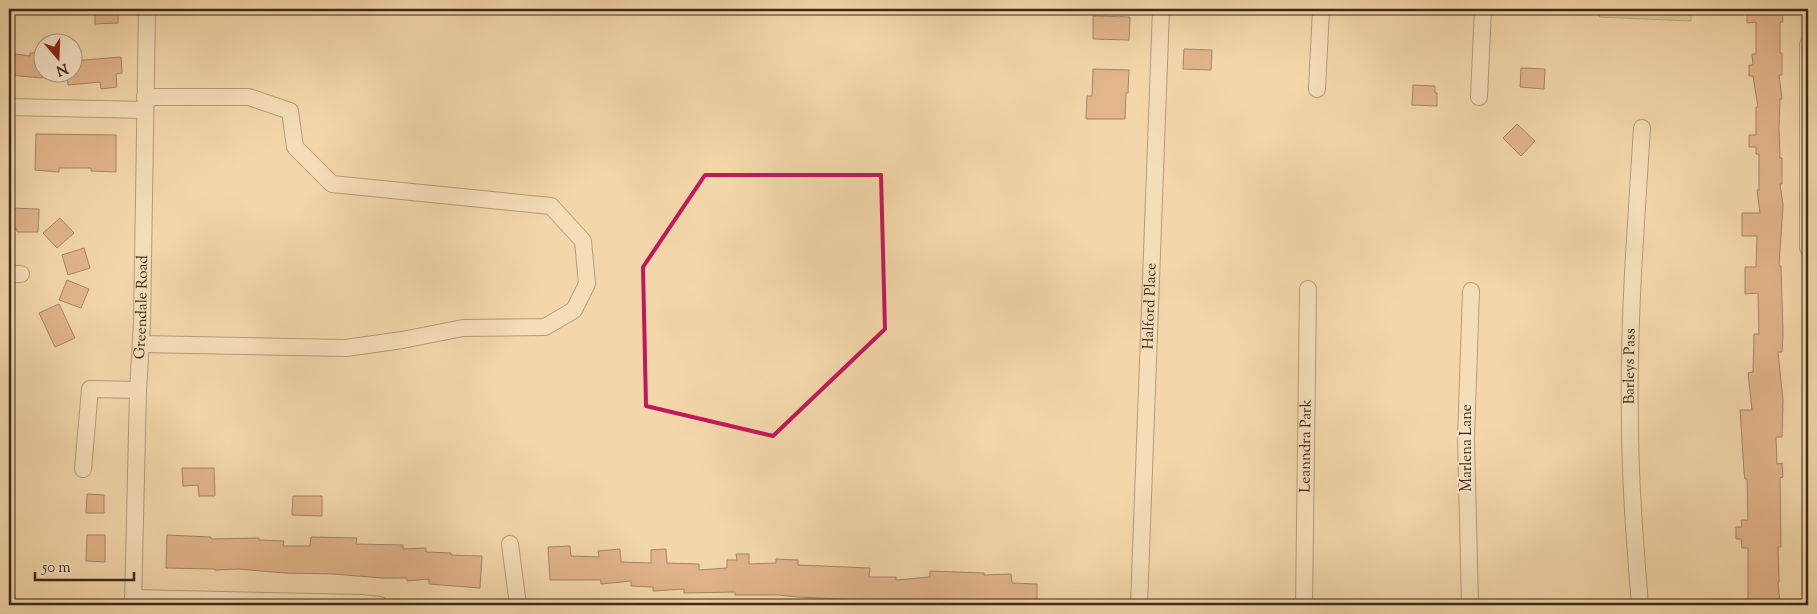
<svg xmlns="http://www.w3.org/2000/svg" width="1817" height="614" font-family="'Sorts Mill Goudy',serif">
<rect width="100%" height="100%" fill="#f3d7aa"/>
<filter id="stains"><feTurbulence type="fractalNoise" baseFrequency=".004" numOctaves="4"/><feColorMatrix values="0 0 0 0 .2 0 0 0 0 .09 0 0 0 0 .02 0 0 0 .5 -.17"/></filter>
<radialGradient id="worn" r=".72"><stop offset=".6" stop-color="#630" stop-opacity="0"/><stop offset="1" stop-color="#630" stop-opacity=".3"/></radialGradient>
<!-- green -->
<path fill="#c1bd84" stroke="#807250" d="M1599 9H1691V21L1599 17Z"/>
<!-- building -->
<g fill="#d18d66" stroke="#3f281d">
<path d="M95 9H118V23L95 24Z"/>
<path d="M1754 9H1782L1783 22H1780V53H1782V75H1779L1782 99H1780L1779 128 1780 158H1782V184H1780L1783 205 1779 266H1781L1783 334 1782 352H1778L1783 401 1782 437H1776L1777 464 1782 463 1783 477 1780 478 1781 547H1778L1779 582H1778L1780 605H1748V548H1742L1741 539H1736V527H1742L1741 520H1748L1747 479H1745L1744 472 1740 410H1752L1748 373 1753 372 1754 334H1759L1758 293 1745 294V267H1756L1757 236H1742V213H1760L1757 190H1759V154H1756V147H1749V135H1756V107H1758L1753 76H1749V65H1753L1752 54H1756V22L1747 23V12L1754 11Z"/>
<path d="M1093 16 1130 17 1129 40 1093 39Z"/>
<path d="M1184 49 1212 50 1211 70 1183 69Z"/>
<path d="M9 53 30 56V53H42V78L9 75Z"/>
<path d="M121 57 122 73 116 74 117 87 101 89 100 82 68 85 67 72H72V61Z"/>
<path d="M1521 68 1545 69 1544 89 1520 87Z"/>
<path d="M1093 69 1129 70 1128 93H1126L1125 119H1086L1087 96H1092Z"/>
<path d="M1413 85 1435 86V93H1437V106L1412 105Z"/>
<path d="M1517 124 1535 141 1521 156 1503 138Z"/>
<path d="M36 134 116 135V172L91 171V168H59V172L35 170Z"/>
<path d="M9 208 39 209 38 232H17V229L9 230Z"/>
<path d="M60 218 74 233 57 248 43 233Z"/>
<path d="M84 248 90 268 68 275 62 255Z"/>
<path d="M67 280 89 289 81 308 59 300Z"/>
<path d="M59 304 75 338 55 347 39 313Z"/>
<path d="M182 468H214L215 496H199L198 485 183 486Z"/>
<path d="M87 494 104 495V513H86Z"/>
<path d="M293 496H322V516L292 515Z"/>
<path d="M87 535H105V562L86 561Z"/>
<path d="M167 535 211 537V539L259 538V540L284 541 283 546H310L311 537 357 538 356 544 403 545V549L426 548V552L451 553V555L482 556 480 588 429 584V579L407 581V578H383L333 574 285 573 238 569 215 570V569L166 568Z"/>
<path d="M570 546 571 556 599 557 598 551 620 549 621 562 651 563V550L666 549 667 563 699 564V570L727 568V560H737L736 554H749V564L776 563V559L798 560V565L870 568 869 577H896V580L930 577V571L984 573V575L1011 574 1012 583 1037 584V605H960L930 603V601L906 603V602L798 597 779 595H735V592L684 593V589L653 591V587L631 586V581L601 584V580H550L548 547Z"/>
</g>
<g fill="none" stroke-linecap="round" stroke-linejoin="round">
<!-- minor casing -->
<g stroke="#6c5440" stroke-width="18">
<g id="minor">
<path d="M1808 45V248"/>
<path d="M1317 89 1321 9"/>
<path d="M1479 97 1483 9"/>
<path d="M9 107 145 110"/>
<path d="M9 274H21"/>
<path d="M141 344 346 348 402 340 463 328 545 327 574 310 587 284 583 241 551 206 332 184 295 147 290 111 249 97H145"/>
<path d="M83 469 90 389 138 390"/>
<path d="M510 544 518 605"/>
<path d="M133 598 362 603 380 605"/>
<path id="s1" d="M133 605 138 390 142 323 147 9"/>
<path id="s2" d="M1139 605 1161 9"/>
<path id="s3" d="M1304 605 1308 289"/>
<path d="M1470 605 1466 438 1471 291"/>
<path id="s4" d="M1640 605C1635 543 1630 482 1630 420 1628 322 1636 225 1642 128"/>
</g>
</g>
<!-- minor -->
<use href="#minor" stroke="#f7e5c8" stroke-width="16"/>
</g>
<!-- marked area -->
<path d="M0 0H1817V614H0ZM705 175H881L885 329 773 436 646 406 643 267Z" fill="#f3d7aa" fill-opacity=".55" fill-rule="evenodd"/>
<path fill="none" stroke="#c2185b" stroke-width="4" stroke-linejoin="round" d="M705 175H881L885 329 773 436 646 406 643 267Z"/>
<g text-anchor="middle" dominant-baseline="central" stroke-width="4" stroke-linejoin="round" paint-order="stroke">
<!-- street labels -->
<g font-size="15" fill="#3f281d" stroke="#f7e5c8">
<text stroke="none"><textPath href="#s1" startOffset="298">Greendale Road</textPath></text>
<text stroke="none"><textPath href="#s2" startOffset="299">Halford Place</textPath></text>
<text stroke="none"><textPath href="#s4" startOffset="239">Barleys Pass</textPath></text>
<text stroke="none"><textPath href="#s3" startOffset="159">Leanndra Park</textPath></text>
<text transform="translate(1467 448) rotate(-90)">Marlena Lane</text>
</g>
</g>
<!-- margin -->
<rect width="1817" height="614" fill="none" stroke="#f3d7aa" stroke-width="30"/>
<rect x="10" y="10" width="1797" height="594" fill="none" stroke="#3f281d" stroke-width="2.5"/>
<rect x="15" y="15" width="1787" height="584" fill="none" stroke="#3f281d"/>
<!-- north arrow -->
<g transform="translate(58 58) rotate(161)"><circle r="24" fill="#f7e5c8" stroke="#ad9984"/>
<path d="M0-4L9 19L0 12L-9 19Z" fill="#8f2418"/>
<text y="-8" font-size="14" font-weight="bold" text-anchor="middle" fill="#3f281d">N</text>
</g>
<!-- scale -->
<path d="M35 572v8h99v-8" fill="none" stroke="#3f281d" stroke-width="2.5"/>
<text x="42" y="572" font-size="15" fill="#3f281d" stroke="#f7e5c8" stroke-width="4" paint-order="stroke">50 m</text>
<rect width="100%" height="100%" filter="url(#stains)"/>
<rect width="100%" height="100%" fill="url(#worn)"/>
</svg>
